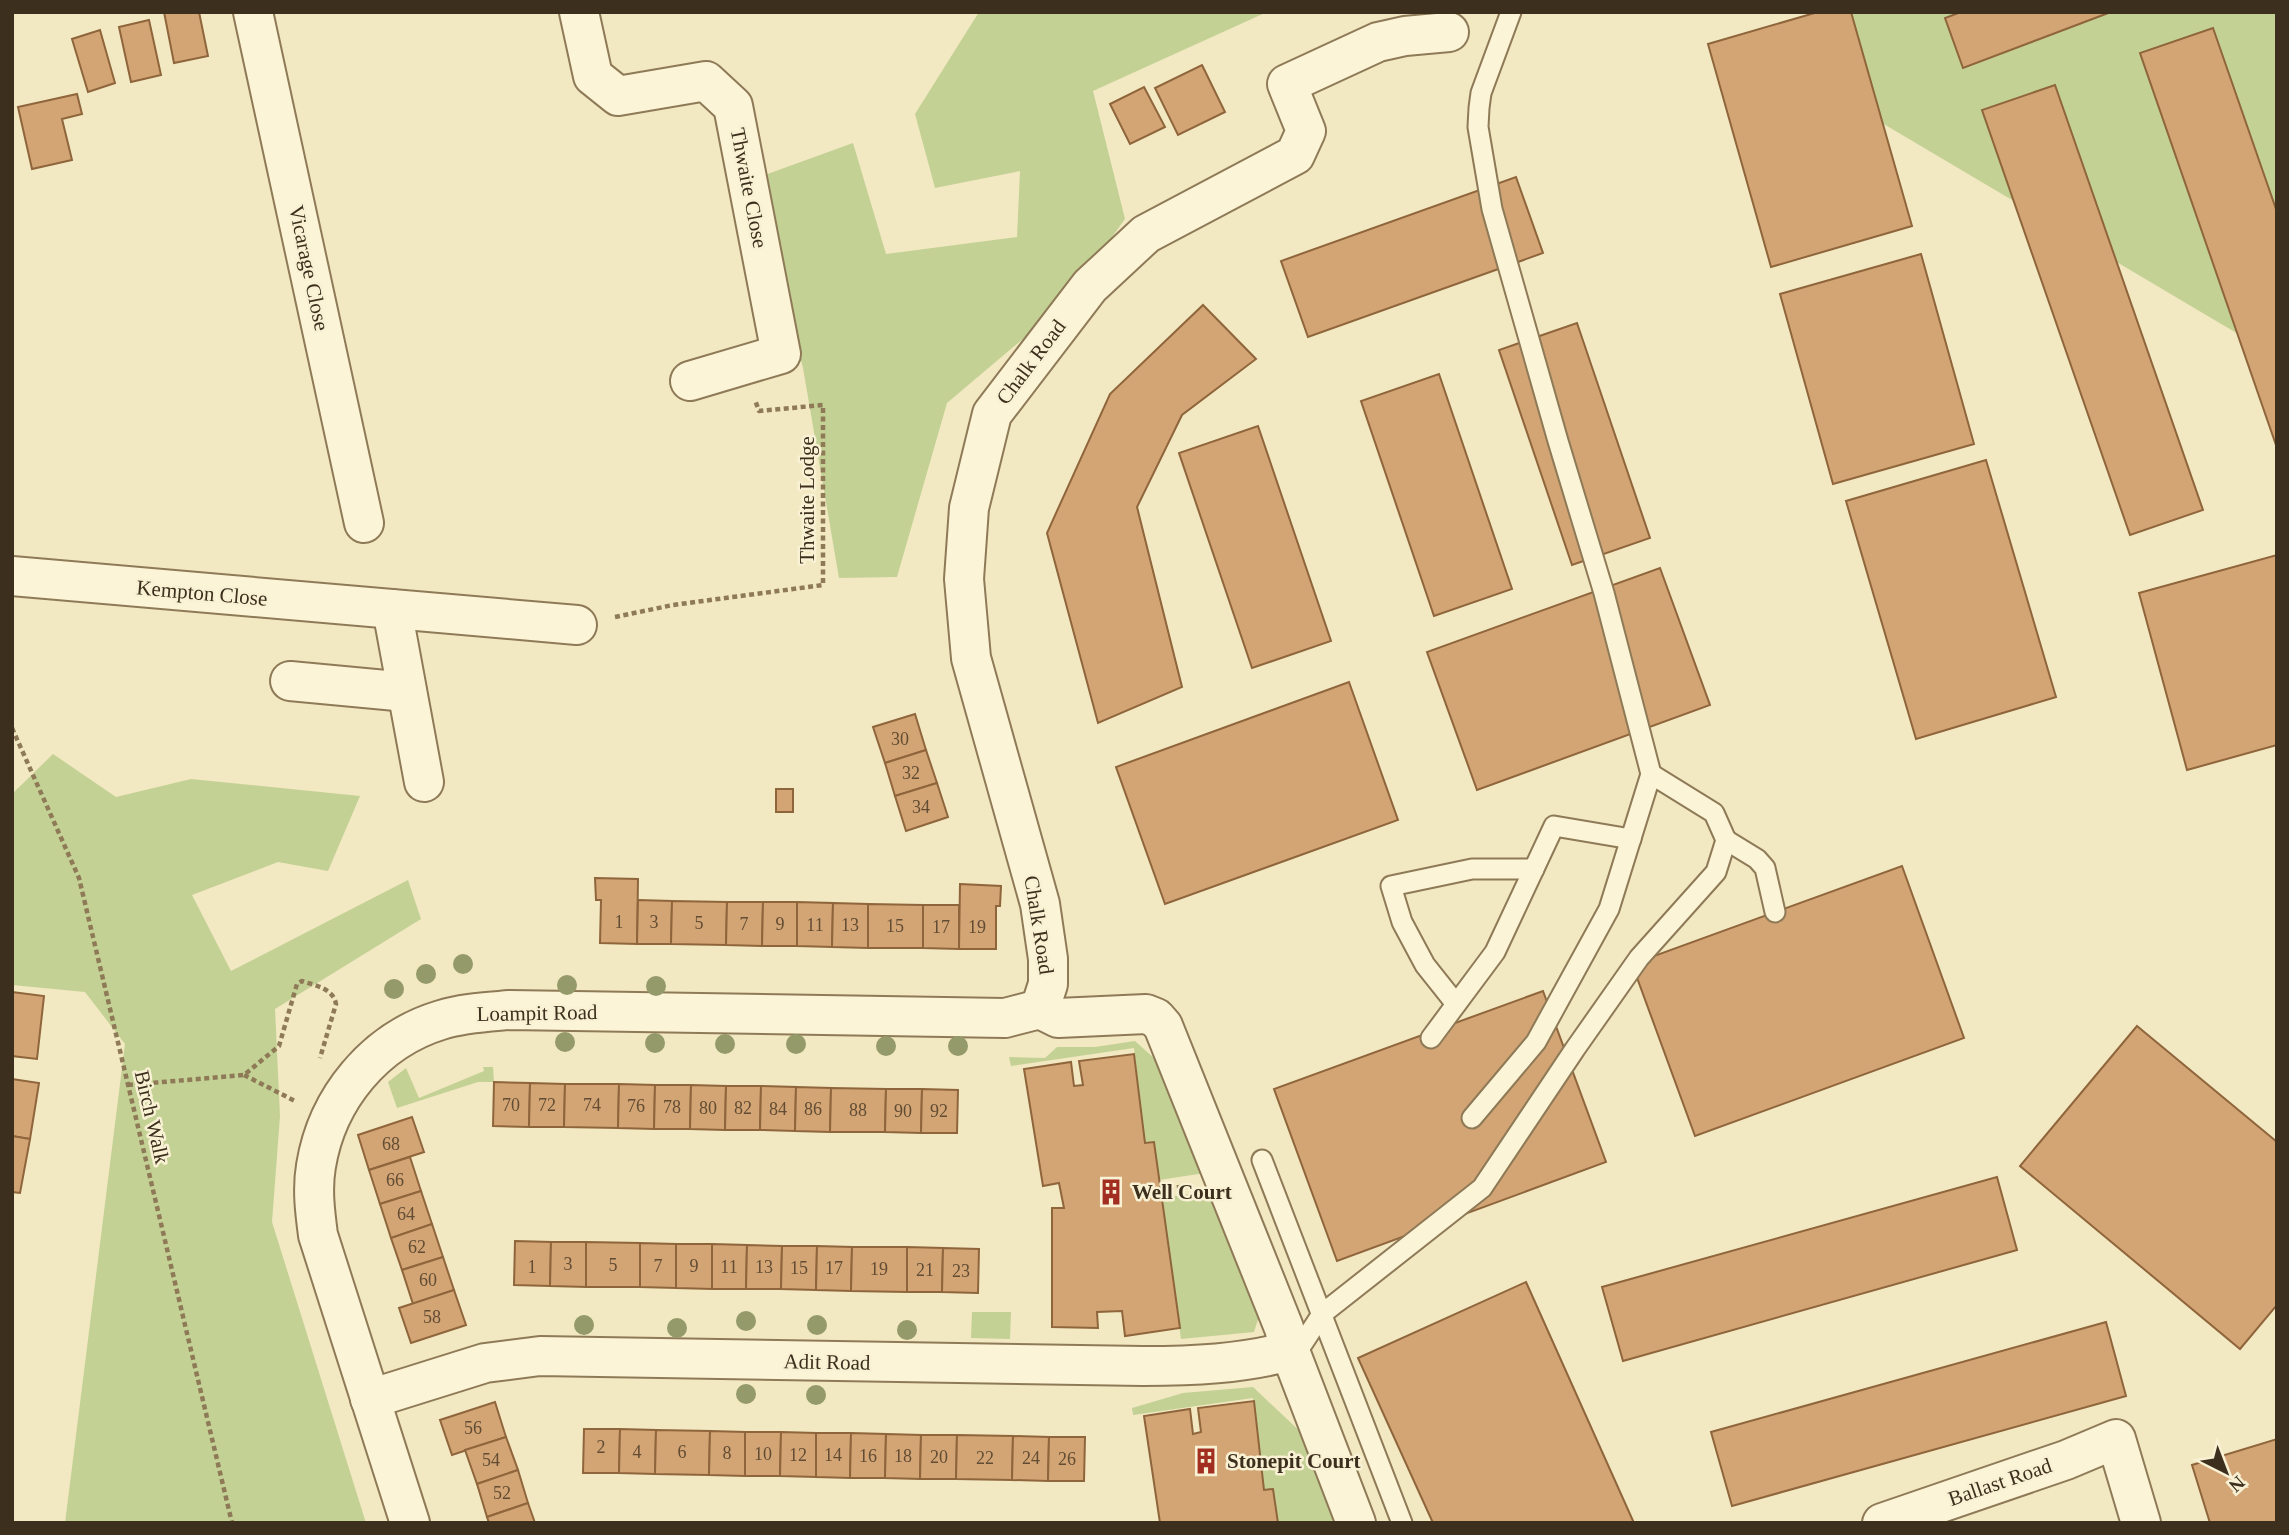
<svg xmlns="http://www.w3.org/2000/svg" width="2289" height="1535" font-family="'Times New Roman',serif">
<rect width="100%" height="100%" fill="#f2e8c2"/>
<!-- green -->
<g fill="#c4d195">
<path d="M979 12H1267L1093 91 1125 219 1063 305 947 403 897 577 839 578 803 368 754 179 853 143 886 254 1017 237 1020 171 935 188 915 114Z"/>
<path d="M1816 12H2277V357L1860 110Z"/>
<path d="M53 754 116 797 191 779 360 796 328 871 278 862 192 895 231 971 408 880 421 919 275 1009 280 1116 272 1222 366 1523H65L125 1044 85 992 12 985V794Z"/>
<path d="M1135 1041 1165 1068 1205 1173 1159 1180 1154 1142 1145 1143 1134 1048 1011 1066 1009 1057 1045 1058 1057 1047H1095Z"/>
<path d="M483 1067H493L494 1082H478L397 1108 388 1082 406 1068 419 1098 484 1071Z"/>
<path d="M1212 1191 1260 1313 1254 1332 1181 1339 1162 1198Z"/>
<path d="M972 1312H1011L1010 1339 971 1338Z"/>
<path d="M1253 1387 1305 1436 1336 1520 1318 1523H1278L1264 1490 1253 1398 1133 1415 1132 1408 1183 1393Z"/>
</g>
<!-- building -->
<g fill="#d3a575" stroke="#8f653b" stroke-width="2">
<path d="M164 12H199L208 56 174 63Z"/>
<path d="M1818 12H1851L1912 226 1771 267 1708 44Z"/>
<path d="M1961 12H2111L1963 68 1945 18Z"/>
<path d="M149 20 161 75 131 82 119 27Z"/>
<path d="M2213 28 2277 212V448L2140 53Z"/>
<path d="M100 30 115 83 88 92 72 39Z"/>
<path d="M1202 65 1225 112 1178 135 1155 88Z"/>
<path d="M2055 85 2203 510 2130 535 1982 110Z"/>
<path d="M1144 87 1165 127 1130 144 1110 104Z"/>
<path d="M77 94 82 114 62 119 72 160 32 169 18 107Z"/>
<path d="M1516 177 1543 253 1308 337 1281 261Z"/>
<path d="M1921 254 1974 444 1833 484 1780 294Z"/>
<path d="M1203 305 1256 359 1182 415 1137 507 1182 687 1098 723 1047 533 1110 394Z"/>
<path d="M1577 323 1650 538 1572 565 1499 350Z"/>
<path d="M1439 374 1512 589 1434 616 1361 401Z"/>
<path d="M1258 426 1331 641 1252 668 1179 453Z"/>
<path d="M1986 460 2056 697 1916 739 1846 501Z"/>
<path d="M2277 555V745L2187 770 2139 593Z"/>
<path d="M1660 568 1710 705 1477 790 1427 652Z"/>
<path d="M1349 682 1398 820 1165 904 1116 767Z"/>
<path d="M915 714 926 750 885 763 873 727Z"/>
<path d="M926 750 937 783 895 796 885 763Z"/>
<path d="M937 783 948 817 906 831 895 796Z"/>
<rect x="776" y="789" width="17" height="23"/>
<path d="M1902 866 1964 1038 1695 1136 1632 964Z"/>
<path d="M595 878 638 879 637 944 600 943 601 900H596Z"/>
<path d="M960 884 1001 886 1000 906H996V949H959Z"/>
<path d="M638 900 672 901 671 944H637Z"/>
<path d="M672 901 727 902 726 945 671 944Z"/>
<path d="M727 902H763L762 946 726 945Z"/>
<path d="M763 902H797V946H762Z"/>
<path d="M797 902 833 903 832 947 797 946Z"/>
<path d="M833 903 868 904V948L832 947Z"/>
<path d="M868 904 923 905V948H868Z"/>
<path d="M923 905H959V949L923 948Z"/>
<path d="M1543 991 1606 1162 1337 1261 1274 1089Z"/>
<path d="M12 992 44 996 37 1059 12 1056Z"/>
<path d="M2137 1026 2277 1142V1305L2240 1349 2020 1166Z"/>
<path d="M1134 1054 1145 1143 1154 1142 1180 1328 1125 1336 1122 1311 1097 1312 1098 1328 1052 1327V1208H1064L1059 1183 1043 1186 1024 1069 1071 1062 1074 1086 1083 1085 1079 1061Z"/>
<path d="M12 1079 39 1083 30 1139 12 1136Z"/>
<path d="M494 1082 530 1083 529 1127 493 1126Z"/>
<path d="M530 1083 565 1084 564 1127H529Z"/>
<path d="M565 1084H619L618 1128 564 1127Z"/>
<path d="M619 1084 655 1085 654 1129 618 1128Z"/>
<path d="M655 1085H691L690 1129H654Z"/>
<path d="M691 1085 726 1086 725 1130 690 1129Z"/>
<path d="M726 1086H761L760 1130H725Z"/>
<path d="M761 1086 796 1087 795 1131 760 1130Z"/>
<path d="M796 1087 831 1088 830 1132 795 1131Z"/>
<path d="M831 1088 886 1089 885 1132H830Z"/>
<path d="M886 1089H922L921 1133 885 1132Z"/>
<path d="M922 1089 958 1090 957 1133H921Z"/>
<path d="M412 1117 424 1152 369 1170 358 1135Z"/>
<path d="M12 1136 30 1139 20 1193 12 1192Z"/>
<path d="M410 1157 421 1191 380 1204 369 1170Z"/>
<path d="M1997 1177 2017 1250 1623 1361 1602 1287Z"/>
<path d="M421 1191 432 1224 391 1238 380 1204Z"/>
<path d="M432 1224 443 1257 402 1270 391 1238Z"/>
<path d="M515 1241 551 1242 550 1286 514 1285Z"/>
<path d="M551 1242H586V1287L550 1286Z"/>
<path d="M586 1242 640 1243V1287H586Z"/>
<path d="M640 1243 676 1244V1288L640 1287Z"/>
<path d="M676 1244H712V1289L676 1288Z"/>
<path d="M712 1244 747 1245 746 1289H712Z"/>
<path d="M747 1245 782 1246 781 1289H746Z"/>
<path d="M782 1246H817L816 1290 781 1289Z"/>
<path d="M817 1246 852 1247 851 1291 816 1290Z"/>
<path d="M852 1247H907V1292L851 1291Z"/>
<path d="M907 1247 943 1248 942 1292H907Z"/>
<path d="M943 1248 979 1249 978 1293 942 1292Z"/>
<path d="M443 1257 454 1290 413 1304 402 1270Z"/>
<path d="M1526 1282 1634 1523H1433L1358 1358Z"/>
<path d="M454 1290 466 1325 411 1343 399 1308Z"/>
<path d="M2106 1322 2126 1396 1732 1506 1711 1432Z"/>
<path d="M1254 1401 1264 1490 1273 1489 1278 1523H1160L1144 1416 1190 1409 1193 1434 1201 1432 1198 1408Z"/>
<path d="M495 1402 506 1437 452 1455 440 1420Z"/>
<path d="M584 1429H620L619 1473H583Z"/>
<path d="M620 1429 656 1430 655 1474 619 1473Z"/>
<path d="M656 1430 710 1431 709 1475 655 1474Z"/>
<path d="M710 1431 745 1432V1476L709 1475Z"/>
<path d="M745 1432H781L780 1476H745Z"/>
<path d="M781 1432 816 1433V1477L780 1476Z"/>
<path d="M816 1433H851L850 1478 816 1477Z"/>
<path d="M851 1433 886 1434 885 1478H850Z"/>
<path d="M886 1434 921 1435 920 1479 885 1478Z"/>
<path d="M921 1435H957L956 1479H920Z"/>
<path d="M957 1435 1013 1436 1012 1480 956 1479Z"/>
<path d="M1013 1436 1049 1437 1048 1481 1012 1480Z"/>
<path d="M506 1437 518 1470 477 1484 465 1450Z"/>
<path d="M1049 1437H1085L1084 1481H1048Z"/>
<path d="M2277 1439V1523H2210L2192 1465Z"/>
<path d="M518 1470 528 1503 487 1517 477 1484Z"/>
<path d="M528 1503 535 1523H489L487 1517Z"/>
</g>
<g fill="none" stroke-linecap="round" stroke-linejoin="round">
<!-- lane casing -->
<g stroke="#8e7a57" stroke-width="23">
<g id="lane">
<path d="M1511 12 1481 93 1479 108 1478 127 1492 209 1558 441 1604 593 1651 774"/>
<path d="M1726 840 1757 859 1765 868 1775 912"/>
<path d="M1456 1004 1425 965 1402 922 1391 886 1472 869H1534"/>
<path d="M1431 1038 1495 952 1554 826 1631 839"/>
<path d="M1262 1160 1402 1523"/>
<path d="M1290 1351 1303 1343 1322 1314 1482 1188 1575 1049 1639 958 1716 872 1726 840 1714 813 1651 774 1609 909 1536 1042 1472 1118"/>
</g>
</g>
<!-- street casing -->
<g stroke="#8e7a57" stroke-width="42">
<g id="street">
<path d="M253 12 364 523"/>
<path d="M579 12 593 76 618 96 706 81 733 106 781 354 690 381"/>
<path d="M12 576 577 625"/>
<path d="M392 609 424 782"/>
<path d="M290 681 407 692"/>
<path d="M1040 1009 1048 984V959L1040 904 971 658 964 579 969 508 992 414 1090 286 1146 234 1295 155 1306 131 1287 84 1378 42 1405 36 1449 32"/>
<path d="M1040 1009 1058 1018 1146 1014 1156 1018 1163 1026 1284 1328 1290 1351 1356 1523"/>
<path d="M370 1399 485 1363 540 1356 1143 1366C1193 1366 1241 1364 1290 1351"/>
<path d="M410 1523 318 1235C315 1212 312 1189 316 1166 327 1098 375 1040 441 1020 463 1013 487 1012 510 1010L1005 1018 1040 1009"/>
<path d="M1882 1523 2066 1460 2116 1439 2141 1523"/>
</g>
</g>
<!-- path -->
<g stroke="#8e7a57" stroke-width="4.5" stroke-dasharray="5 3.5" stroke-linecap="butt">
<path d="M615 617 673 605 823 585V405L759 411 755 400"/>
<path d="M12 728 79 878 232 1523"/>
<path d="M244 1075 295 1101"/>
<path d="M128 1085 244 1075 279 1046 297 984 302 981C316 986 333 988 336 1004L320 1058"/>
<path d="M1160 1190 1187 1186"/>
</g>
<!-- lane -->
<use href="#lane" stroke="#fcf4d7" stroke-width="19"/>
<!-- street -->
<use href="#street" stroke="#fcf4d7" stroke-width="38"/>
</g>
<!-- trees -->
<g fill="#949a6a">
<circle cx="463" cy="964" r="10"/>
<circle cx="426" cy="974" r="10"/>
<circle cx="567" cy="985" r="10"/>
<circle cx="656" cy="986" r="10"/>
<circle cx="394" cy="989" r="10"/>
<circle cx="565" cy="1042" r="10"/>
<circle cx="655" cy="1043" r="10"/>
<circle cx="725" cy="1044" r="10"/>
<circle cx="796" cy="1044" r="10"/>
<circle cx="886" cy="1046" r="10"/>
<circle cx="958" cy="1046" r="10"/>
<circle cx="746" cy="1321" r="10"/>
<circle cx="584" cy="1325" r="10"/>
<circle cx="817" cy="1325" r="10"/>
<circle cx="677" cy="1328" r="10"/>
<circle cx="907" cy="1330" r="10"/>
<circle cx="746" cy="1394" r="10"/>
<circle cx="816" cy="1395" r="10"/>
</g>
<!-- icons -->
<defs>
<g id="building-bare" transform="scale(2.1)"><path d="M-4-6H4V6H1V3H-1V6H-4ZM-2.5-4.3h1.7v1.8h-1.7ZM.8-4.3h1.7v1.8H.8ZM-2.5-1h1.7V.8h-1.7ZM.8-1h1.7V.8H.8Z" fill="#a22e22" stroke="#f9f1d3" stroke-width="2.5" paint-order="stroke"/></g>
</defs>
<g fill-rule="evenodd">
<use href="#building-bare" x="1111" y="1192"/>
<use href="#building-bare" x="1206" y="1461"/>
</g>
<g text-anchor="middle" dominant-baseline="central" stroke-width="5" stroke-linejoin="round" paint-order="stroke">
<!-- number labels -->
<g font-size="18" fill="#624c33">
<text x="900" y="739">30</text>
<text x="911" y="773">32</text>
<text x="921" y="807">34</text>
<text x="619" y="922">1</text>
<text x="654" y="922">3</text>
<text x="699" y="923">5</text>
<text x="744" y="924">7</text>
<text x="780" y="924">9</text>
<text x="815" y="925">11</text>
<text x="850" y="925">13</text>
<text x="895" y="926">15</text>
<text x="941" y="927">17</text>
<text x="977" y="927">19</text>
<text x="511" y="1105">70</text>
<text x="547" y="1105">72</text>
<text x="592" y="1105">74</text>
<text x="636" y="1106">76</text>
<text x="672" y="1107">78</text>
<text x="708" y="1108">80</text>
<text x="743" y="1108">82</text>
<text x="778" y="1109">84</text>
<text x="813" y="1109">86</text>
<text x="858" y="1110">88</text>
<text x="903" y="1111">90</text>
<text x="939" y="1111">92</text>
<text x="391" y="1144">68</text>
<text x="395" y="1180">66</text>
<text x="406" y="1214">64</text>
<text x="417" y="1247">62</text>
<text x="568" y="1264">3</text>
<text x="613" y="1265">5</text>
<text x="658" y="1266">7</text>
<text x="694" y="1266">9</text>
<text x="532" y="1267">1</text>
<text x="729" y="1267">11</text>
<text x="764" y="1267">13</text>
<text x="799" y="1268">15</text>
<text x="834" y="1268">17</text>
<text x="879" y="1269">19</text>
<text x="925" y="1270">21</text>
<text x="961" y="1271">23</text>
<text x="428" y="1280">60</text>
<text x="432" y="1317">58</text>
<text x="473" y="1428">56</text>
<text x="601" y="1447">2</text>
<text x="637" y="1452">4</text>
<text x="682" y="1452">6</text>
<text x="727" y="1453">8</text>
<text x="763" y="1454">10</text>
<text x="798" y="1455">12</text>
<text x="833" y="1455">14</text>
<text x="868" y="1456">16</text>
<text x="903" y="1456">18</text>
<text x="939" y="1457">20</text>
<text x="985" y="1458">22</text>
<text x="1031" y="1458">24</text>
<text x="1067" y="1459">26</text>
<text x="491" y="1460">54</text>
<text x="502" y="1493">52</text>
</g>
<!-- street labels -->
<g font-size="21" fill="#3c2f1d" stroke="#f9f1d3">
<text transform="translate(749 188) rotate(79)">Thwaite Close</text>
<text transform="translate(309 268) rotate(78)">Vicarage Close</text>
<text transform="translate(1031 362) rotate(-53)">Chalk Road</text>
<text transform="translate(807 500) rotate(-90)">Thwaite Lodge</text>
<text transform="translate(202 593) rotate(5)">Kempton Close</text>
<text transform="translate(1039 925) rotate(81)">Chalk Road</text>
<text transform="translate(537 1013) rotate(-1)">Loampit Road</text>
<text transform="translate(152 1117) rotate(77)">Birch Walk</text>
<text transform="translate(827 1362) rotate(1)">Adit Road</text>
<text transform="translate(2000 1482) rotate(-19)">Ballast Road</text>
</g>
<!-- poi labels -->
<g font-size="21" font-weight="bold" fill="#3c2f1d" stroke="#f9f1d3" text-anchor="start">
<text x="1132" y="1192">Well Court</text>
<text x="1227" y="1461">Stonepit Court</text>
</g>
</g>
<!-- border -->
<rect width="2289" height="1535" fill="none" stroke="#3c2f1d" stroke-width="28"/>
<!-- north arrow -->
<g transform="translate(2226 1472) rotate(138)" stroke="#f9f1d3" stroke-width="5" paint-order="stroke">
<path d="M0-5L12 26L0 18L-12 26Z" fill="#3c2f1d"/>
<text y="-10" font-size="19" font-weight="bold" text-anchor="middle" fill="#3c2f1d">N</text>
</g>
</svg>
